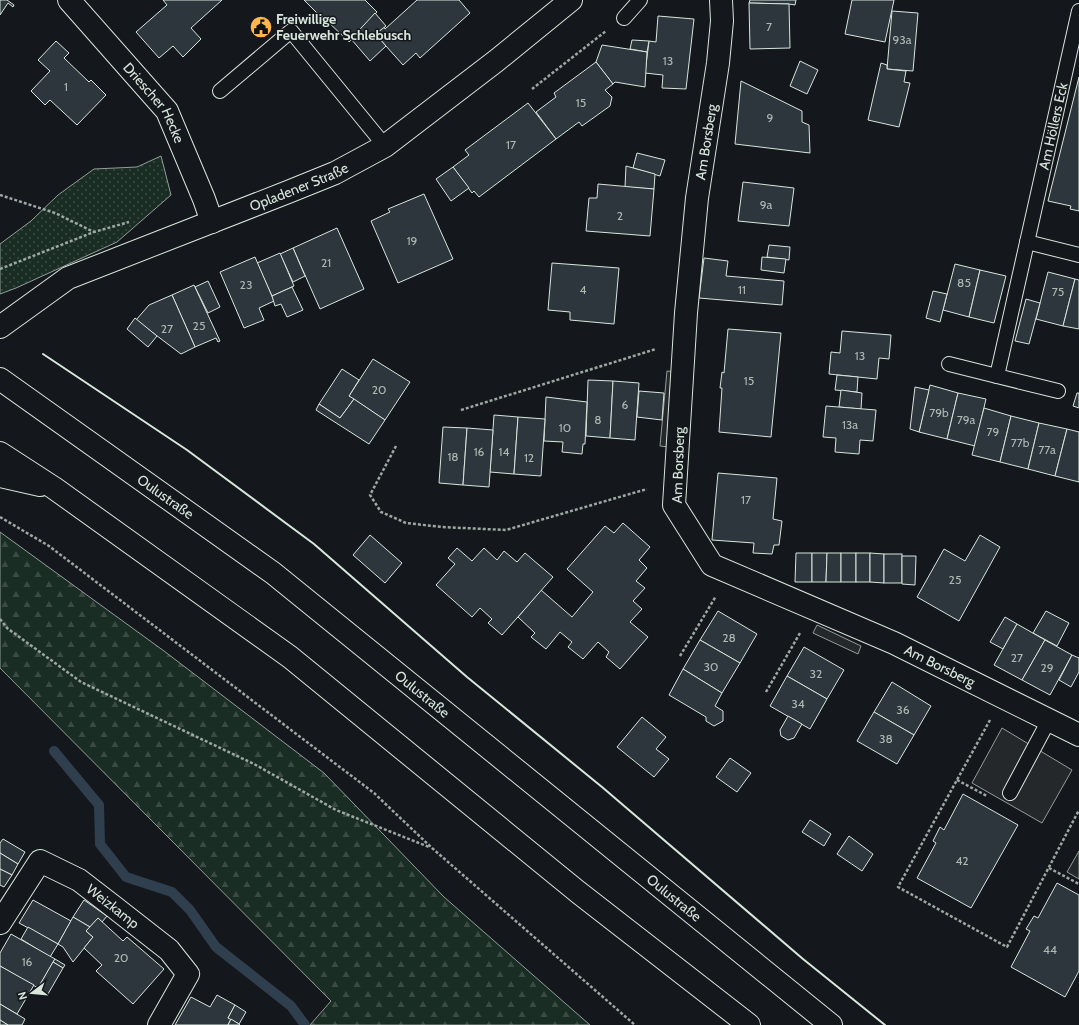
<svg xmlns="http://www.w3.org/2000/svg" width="1079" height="1025" font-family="Cabin,sans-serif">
<defs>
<pattern id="green-dots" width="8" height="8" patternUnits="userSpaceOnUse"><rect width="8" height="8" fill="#1a2d24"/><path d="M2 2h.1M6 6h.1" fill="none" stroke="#3b4b43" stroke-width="1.8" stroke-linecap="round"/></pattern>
<pattern id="forest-firs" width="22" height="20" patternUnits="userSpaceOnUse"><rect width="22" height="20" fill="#1a2d24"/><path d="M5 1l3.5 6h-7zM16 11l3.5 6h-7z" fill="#3b4b43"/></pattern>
</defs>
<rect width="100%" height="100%" fill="#14181c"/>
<!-- green -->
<path fill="url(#green-dots)" stroke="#939e99" d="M161 156 171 195 117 242 16 288 0 294V244L31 221 58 195 94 169 137 167Z"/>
<!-- forest -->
<path fill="url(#forest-firs)" stroke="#939e99" d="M0 532 164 651 324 773 444 897 590 1025H310L331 1001 0 668Z"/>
<!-- parking -->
<g fill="#24282b" stroke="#939e99">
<path d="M667 371 676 372 669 447 660 446Z"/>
<path d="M817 625 861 646 858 654 813 633Z"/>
<path d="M1002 728 1072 770 1042 823 972 783Z"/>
<path d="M1079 851V879L1067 872Z"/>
</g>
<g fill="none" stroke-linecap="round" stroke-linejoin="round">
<!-- stream -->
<path stroke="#2f3f4d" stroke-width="10" d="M54 751 99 805 100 844 126 877 172 892 190 910 216 947 291 1006 305 1025"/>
</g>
<!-- building -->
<g fill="#2c363c" stroke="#d8e6dc">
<path d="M0 0H7L14 5 13 7 8 3 0 15Z"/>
<path d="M163 0H222L191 28 201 39 183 57 173 46 159 58 136 32 167 5Z"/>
<path d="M304 0H365L377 12 349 42 322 16H320Z"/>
<path d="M417 0H459L470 13 420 58 416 53 403 65 377 36 379 34 378 32 384 27 385 29Z"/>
<path d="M750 0H796L795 5 789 4 749 3Z"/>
<path d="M852 0H894L885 42 845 34Z"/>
<path d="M749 3 789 4 790 48 750 49Z"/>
<path d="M892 11 918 13 913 71 887 69Z"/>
<path d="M375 13 386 26 378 32 379 34 377 36 386 46 370 61 351 39Z"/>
<path d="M658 16 694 19 686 89 662 88 663 75 645 73 649 41 656 42Z"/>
<path d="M632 40 649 41 647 52 630 49Z"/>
<path d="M56 41 69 53 64 58 89 82 91 80 106 95 77 125 50 100 45 105 31 91 50 71 38 60Z"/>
<path d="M602 45 647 52 645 87 615 82 613 84 596 62Z"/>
<path d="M800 61 818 70 807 94 790 86Z"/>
<path d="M596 62 613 84 605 90 612 97 610 106 582 126 579 122 556 139 536 112 556 97 554 93Z"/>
<path d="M881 63 887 65V69L906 71 904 82 910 83 899 127 868 120Z"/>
<path d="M1079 77V211L1070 209 1071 206 1048 201Z"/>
<path d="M741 81 802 111V122L809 125 810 153 735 144Z"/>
<path d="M528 103 556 139 479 197 474 191 472 193 453 167 469 155 465 150Z"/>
<path d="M637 153 665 160 660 176 633 168Z"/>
<path d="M626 166 655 174 654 189 625 187Z"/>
<path d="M453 167 469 188 451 201 436 179Z"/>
<path d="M743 182 794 188 789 226 738 221Z"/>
<path d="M598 184 654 189 650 236 586 231 589 198H597Z"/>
<path d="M424 194 453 259 398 283 371 221 390 212 388 209Z"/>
<path d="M337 228 364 289 320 309 293 248Z"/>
<path d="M769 245 790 247 789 260 767 257Z"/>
<path d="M293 248 305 276 293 282 280 254Z"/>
<path d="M280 253 294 286 272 296 257 263Z"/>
<path d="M255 257 274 301 259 308 264 320 244 328 220 272Z"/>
<path d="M762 257 786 259 784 273 761 270Z"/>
<path d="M704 258 728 261 726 276 784 281 782 305 699 298Z"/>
<path d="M552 263 619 268 614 324 570 320V312L548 310Z"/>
<path d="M955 264 980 270 969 317 943 310Z"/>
<path d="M980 270 1006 276 994 323 969 317Z"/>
<path d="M1048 272 1075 279 1063 326 1036 319Z"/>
<path d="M1075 279 1079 280V329L1063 326Z"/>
<path d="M208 281 220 307 208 313 195 287Z"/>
<path d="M194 285 220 341 218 342 216 338 195 347 172 295Z"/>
<path d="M292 287 303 310 287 317 281 304 275 306 272 296Z"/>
<path d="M933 291 947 294 940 322 926 318Z"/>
<path d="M172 295 195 347 181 354 136 320 149 305Z"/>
<path d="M1026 299 1040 303 1029 344 1015 341Z"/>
<path d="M135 318 157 336 148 347 127 329Z"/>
<path d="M728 329 781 333 771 437 719 432 722 388H720L722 372 724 373Z"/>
<path d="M842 331 891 335 889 359 879 358 877 379 829 374 831 352 840 353Z"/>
<path d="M373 359 410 382 385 420 349 396Z"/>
<path d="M342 369 359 380 349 396 354 399 340 418 319 404Z"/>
<path d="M837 375 858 377 857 392 835 390Z"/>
<path d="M588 380 613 381 610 438 586 436Z"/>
<path d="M613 381 639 383 635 440 610 438Z"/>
<path d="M930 385 958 393 947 439 919 432Z"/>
<path d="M915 387 929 390 919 432 910 429Z"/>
<path d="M841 390 862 393 861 409 839 407Z"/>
<path d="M639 391 664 393 662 420 637 417Z"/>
<path d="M958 393 986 399 975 446 947 439Z"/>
<path d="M1077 393H1079V408L1073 406Z"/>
<path d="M546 397 587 402 585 444H583L582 454 562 452 563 442 544 441Z"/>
<path d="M354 399 385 420 369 444 316 410 319 404 340 418Z"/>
<path d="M826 406 876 410 873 441 860 440 859 454 835 452 836 438 823 437Z"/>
<path d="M984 408 1011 416 1000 462 972 455Z"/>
<path d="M494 415 518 417 514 474 490 472Z"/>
<path d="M1011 416 1039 423 1028 469 1000 462Z"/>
<path d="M518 417 545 419 541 476 514 474Z"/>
<path d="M1039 423 1067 429 1055 476 1028 469Z"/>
<path d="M443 427 467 428 463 485 439 483Z"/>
<path d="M467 428 493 430 489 487 463 485Z"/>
<path d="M1067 429 1079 432V482L1055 476Z"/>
<path d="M718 473 777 478 773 519 782 521 779 545H774L772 554 753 553 754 543 712 540Z"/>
<path d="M623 523 650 547 639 560 647 568 636 581 645 588 633 601 642 609 630 622 648 637 620 669 606 657 609 652 598 642 583 659 568 647 572 642 560 632 546 649 531 637 535 633 518 617 541 590 572 617 593 592 567 569 605 526 614 533Z"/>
<path d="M370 535 402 563 385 583 353 555Z"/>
<path d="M980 535 1000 547 959 621 917 597 944 549 965 561Z"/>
<path d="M457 548 472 561 484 548 497 560 504 551 517 562 525 553 553 577 502 635 488 623 492 619 480 608 472 617 436 585 455 564 448 558Z"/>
<path d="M796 553H812V582H795Z"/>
<path d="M812 553H827L826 582H812Z"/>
<path d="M827 553H841V582H826Z"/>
<rect x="841" y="553" width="15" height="29"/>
<rect x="856" y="553" width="14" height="29"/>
<path d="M870 553 884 554V583L870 582Z"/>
<rect x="884" y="554" width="18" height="29"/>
<path d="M902 556H916L915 585 902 584Z"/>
<path d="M718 611 757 634 740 663 700 640Z"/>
<path d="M1046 611 1069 623 1057 646 1033 633Z"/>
<path d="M1005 617 1017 624 1003 649 990 642Z"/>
<path d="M1017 624 1045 640 1022 680 994 665Z"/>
<path d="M700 640 740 663 722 693 683 669Z"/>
<path d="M1045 640 1072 655 1050 695 1022 680Z"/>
<path d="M804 647 844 670 827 699 787 676Z"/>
<path d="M1072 655 1079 658V672L1071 687 1059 680Z"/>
<path d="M683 669 722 693 715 706 723 711V721L714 726 706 721V717L669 695Z"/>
<path d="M787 676 827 699 810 729 770 706Z"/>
<path d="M892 682 931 706 914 735 874 712Z"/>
<path d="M874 712 914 735 897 764 857 741Z"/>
<path d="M788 716 802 724 794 738 788 740 781 736 780 730Z"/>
<path d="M642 717 666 737 656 749 669 759 654 777 617 747Z"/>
<path d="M730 758 751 773 737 792 716 777Z"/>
<path d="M963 794 1018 825 971 908 917 878 936 843 933 841 940 827 944 830Z"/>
<path d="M810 820 831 834 824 846 802 832Z"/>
<path d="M849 836 873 854 862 871 837 854Z"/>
<path d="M3 839 25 852 18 864 0 853V843Z"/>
<path d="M0 853 18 864 12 875 0 869Z"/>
<path d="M0 869 12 875 4 887 0 885Z"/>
<path d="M1057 883 1079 895V971L1065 997 1011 967 1030 931 1026 929 1034 916 1038 918Z"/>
<path d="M33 900 71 921 58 944 19 923Z"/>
<path d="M84 900 107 916 102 922 98 918 90 927 73 917Z"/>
<path d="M73 917 90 927 86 931 93 937 73 962 63 947 58 944Z"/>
<path d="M98 918 123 941 127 937 164 969 133 1004 96 971 102 965 84 948 93 937 86 931Z"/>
<path d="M28 927 58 944 50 957 21 939Z"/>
<path d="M11 934 55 959 38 988 0 966V953Z"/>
<path d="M55 959 65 965 63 968 53 962Z"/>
<path d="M53 962 63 968 48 994 38 988Z"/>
<path d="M0 966 34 985 17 1014 0 1004Z"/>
<path d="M217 995 235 1005 228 1018 231 1019 228 1025H175L191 997 210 1007Z"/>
<path d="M0 1004 25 1019 22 1025H8L0 1020Z"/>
<path d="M235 1005 246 1012 239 1024 228 1018Z"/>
<path d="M231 1019 239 1024 240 1025H228Z"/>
<path d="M0 1020 8 1025H0Z"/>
</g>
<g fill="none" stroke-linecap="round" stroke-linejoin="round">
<!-- lane casing -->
<g stroke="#d8e6dc" stroke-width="16">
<g id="lane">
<path d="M624 18 640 0"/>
<path d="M220 91 291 31 385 146"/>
<path d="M1027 242 1079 255"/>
<path d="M949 364 997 376"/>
<path id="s1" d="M1058 391 997 376 1079 11"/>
<path d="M1010 793 1049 720"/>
</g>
</g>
<!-- street casing -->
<g stroke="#d8e6dc" stroke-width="24">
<g id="street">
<path id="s2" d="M69 0 167 111 204 199 212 222"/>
<path id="s3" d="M721 0 722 21 718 63 697 198 686 313 674 505 712 565 894 643 1079 735"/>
<path id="s4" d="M0 327 68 278 288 192 335 173 385 146 496 61 571 0"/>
<path id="s5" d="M0 923 40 861 79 880 114 907 169 950 188 974 159 1025"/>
</g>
</g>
<!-- secondary casing -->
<g stroke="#d8e6dc" stroke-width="24">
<g id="secondary">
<path id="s6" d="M0 379 273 573 831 1025"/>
<path d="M0 453 54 488 290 657 578 892 749 1025"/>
<path d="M0 476 40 485"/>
</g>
</g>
<!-- path -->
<g stroke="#9da8a2" stroke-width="2.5" stroke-dasharray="3 2" stroke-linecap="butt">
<path d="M532 89 606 31"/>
<path d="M0 195 55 213 94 232"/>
<path d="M0 269 94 232 129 222"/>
<path d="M461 410 656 349"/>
<path d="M396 446 370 495 381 512 406 523 442 527 506 530 647 489"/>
<path d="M0 517 49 546 374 793 432 848 635 1025"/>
<path d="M0 619 7 628 81 682 254 764 336 810 429 847"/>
<path d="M680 656 716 596"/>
<path d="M766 692 800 633"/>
<path d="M990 720 898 887 1007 947 1079 810"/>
<path d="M957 780 987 796"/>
<path d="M1049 868 1079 884"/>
</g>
<!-- lane -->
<use href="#lane" stroke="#14181c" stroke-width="14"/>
<!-- street -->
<use href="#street" stroke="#14181c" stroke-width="22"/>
<!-- secondary -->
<use href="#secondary" stroke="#14181c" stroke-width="22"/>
<!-- wall -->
<path stroke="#d8e6dc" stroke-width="2" d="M43 354 187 450 314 544 467 677 602 787 803 959 885 1025"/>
</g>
<!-- icons -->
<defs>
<g id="civic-disc" transform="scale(1.15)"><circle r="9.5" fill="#ffb74d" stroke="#14181c"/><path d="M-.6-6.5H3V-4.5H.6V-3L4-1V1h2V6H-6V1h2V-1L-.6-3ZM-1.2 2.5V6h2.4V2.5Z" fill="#111"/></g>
</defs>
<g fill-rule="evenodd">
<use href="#civic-disc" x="261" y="27"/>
</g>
<g text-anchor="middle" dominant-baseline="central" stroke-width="3" stroke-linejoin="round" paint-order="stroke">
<!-- number labels -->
<g font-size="12" fill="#adbab4">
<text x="769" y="26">7</text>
<text x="902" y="39">93a</text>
<text x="668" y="60">13</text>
<text x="66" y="86">1</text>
<text x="581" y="102">15</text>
<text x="770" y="117">9</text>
<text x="511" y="144">17</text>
<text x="766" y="204">9a</text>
<text x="620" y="215">2</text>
<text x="412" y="240">19</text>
<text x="326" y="262">21</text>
<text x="964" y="282">85</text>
<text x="246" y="284">23</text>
<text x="583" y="289">4</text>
<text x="742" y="289">11</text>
<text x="1058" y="291">75</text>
<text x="199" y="325">25</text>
<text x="167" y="328">27</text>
<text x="860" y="355">13</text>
<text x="749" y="380">15</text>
<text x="379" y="389">20</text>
<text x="625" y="404">6</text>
<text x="939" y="412">79b</text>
<text x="598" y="419">8</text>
<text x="966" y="419">79a</text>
<text x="850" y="424">13a</text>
<text x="565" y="427">10</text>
<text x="993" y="431">79</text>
<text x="1020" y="442">77b</text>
<text x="1047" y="449">77a</text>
<text x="479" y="451">16</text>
<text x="504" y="451">14</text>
<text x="453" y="456">18</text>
<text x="529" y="457">12</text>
<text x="746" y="499">17</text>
<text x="955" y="579">25</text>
<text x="729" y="637">28</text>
<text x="1017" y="657">27</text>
<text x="711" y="666">30</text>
<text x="1047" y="667">29</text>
<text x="816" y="673">32</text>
<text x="798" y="703">34</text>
<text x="903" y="709">36</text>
<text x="886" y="738">38</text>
<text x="962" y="860">42</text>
<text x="1050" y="949">44</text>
<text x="121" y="957">20</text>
<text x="27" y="961">16</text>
</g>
<!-- poi labels -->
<g font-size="14" font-weight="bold" fill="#d8e6dc" stroke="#14181c" text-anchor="start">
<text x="276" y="19">Freiwillige<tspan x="276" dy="16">Feuerwehr Schlebusch</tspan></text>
</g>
<!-- street labels -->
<g font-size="14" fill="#d8e6dc" stroke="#14181c">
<text stroke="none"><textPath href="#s2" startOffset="134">Driescher Hecke</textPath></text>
<text stroke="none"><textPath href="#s1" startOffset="319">Am Höllers Eck</textPath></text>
<text transform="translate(706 142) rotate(-81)">Am Borsberg</text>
<text stroke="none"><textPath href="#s4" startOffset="332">Opladener Straße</textPath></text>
<text transform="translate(678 465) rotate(-88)">Am Borsberg</text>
<text stroke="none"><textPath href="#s6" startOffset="203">Oulustraße</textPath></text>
<text stroke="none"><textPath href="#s3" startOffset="828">Am Borsberg</textPath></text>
<text stroke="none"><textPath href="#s6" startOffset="527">Oulustraße</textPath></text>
<text stroke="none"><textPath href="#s6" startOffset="851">Oulustraße</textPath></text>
<text stroke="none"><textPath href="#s5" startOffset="160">Weizkamp</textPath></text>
</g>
</g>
<!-- north arrow -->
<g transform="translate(32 993) rotate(254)" stroke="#14181c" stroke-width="3" paint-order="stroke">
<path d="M0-3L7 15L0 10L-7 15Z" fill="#d8e6dc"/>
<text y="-6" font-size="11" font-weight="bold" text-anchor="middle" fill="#d8e6dc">N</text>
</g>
</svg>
